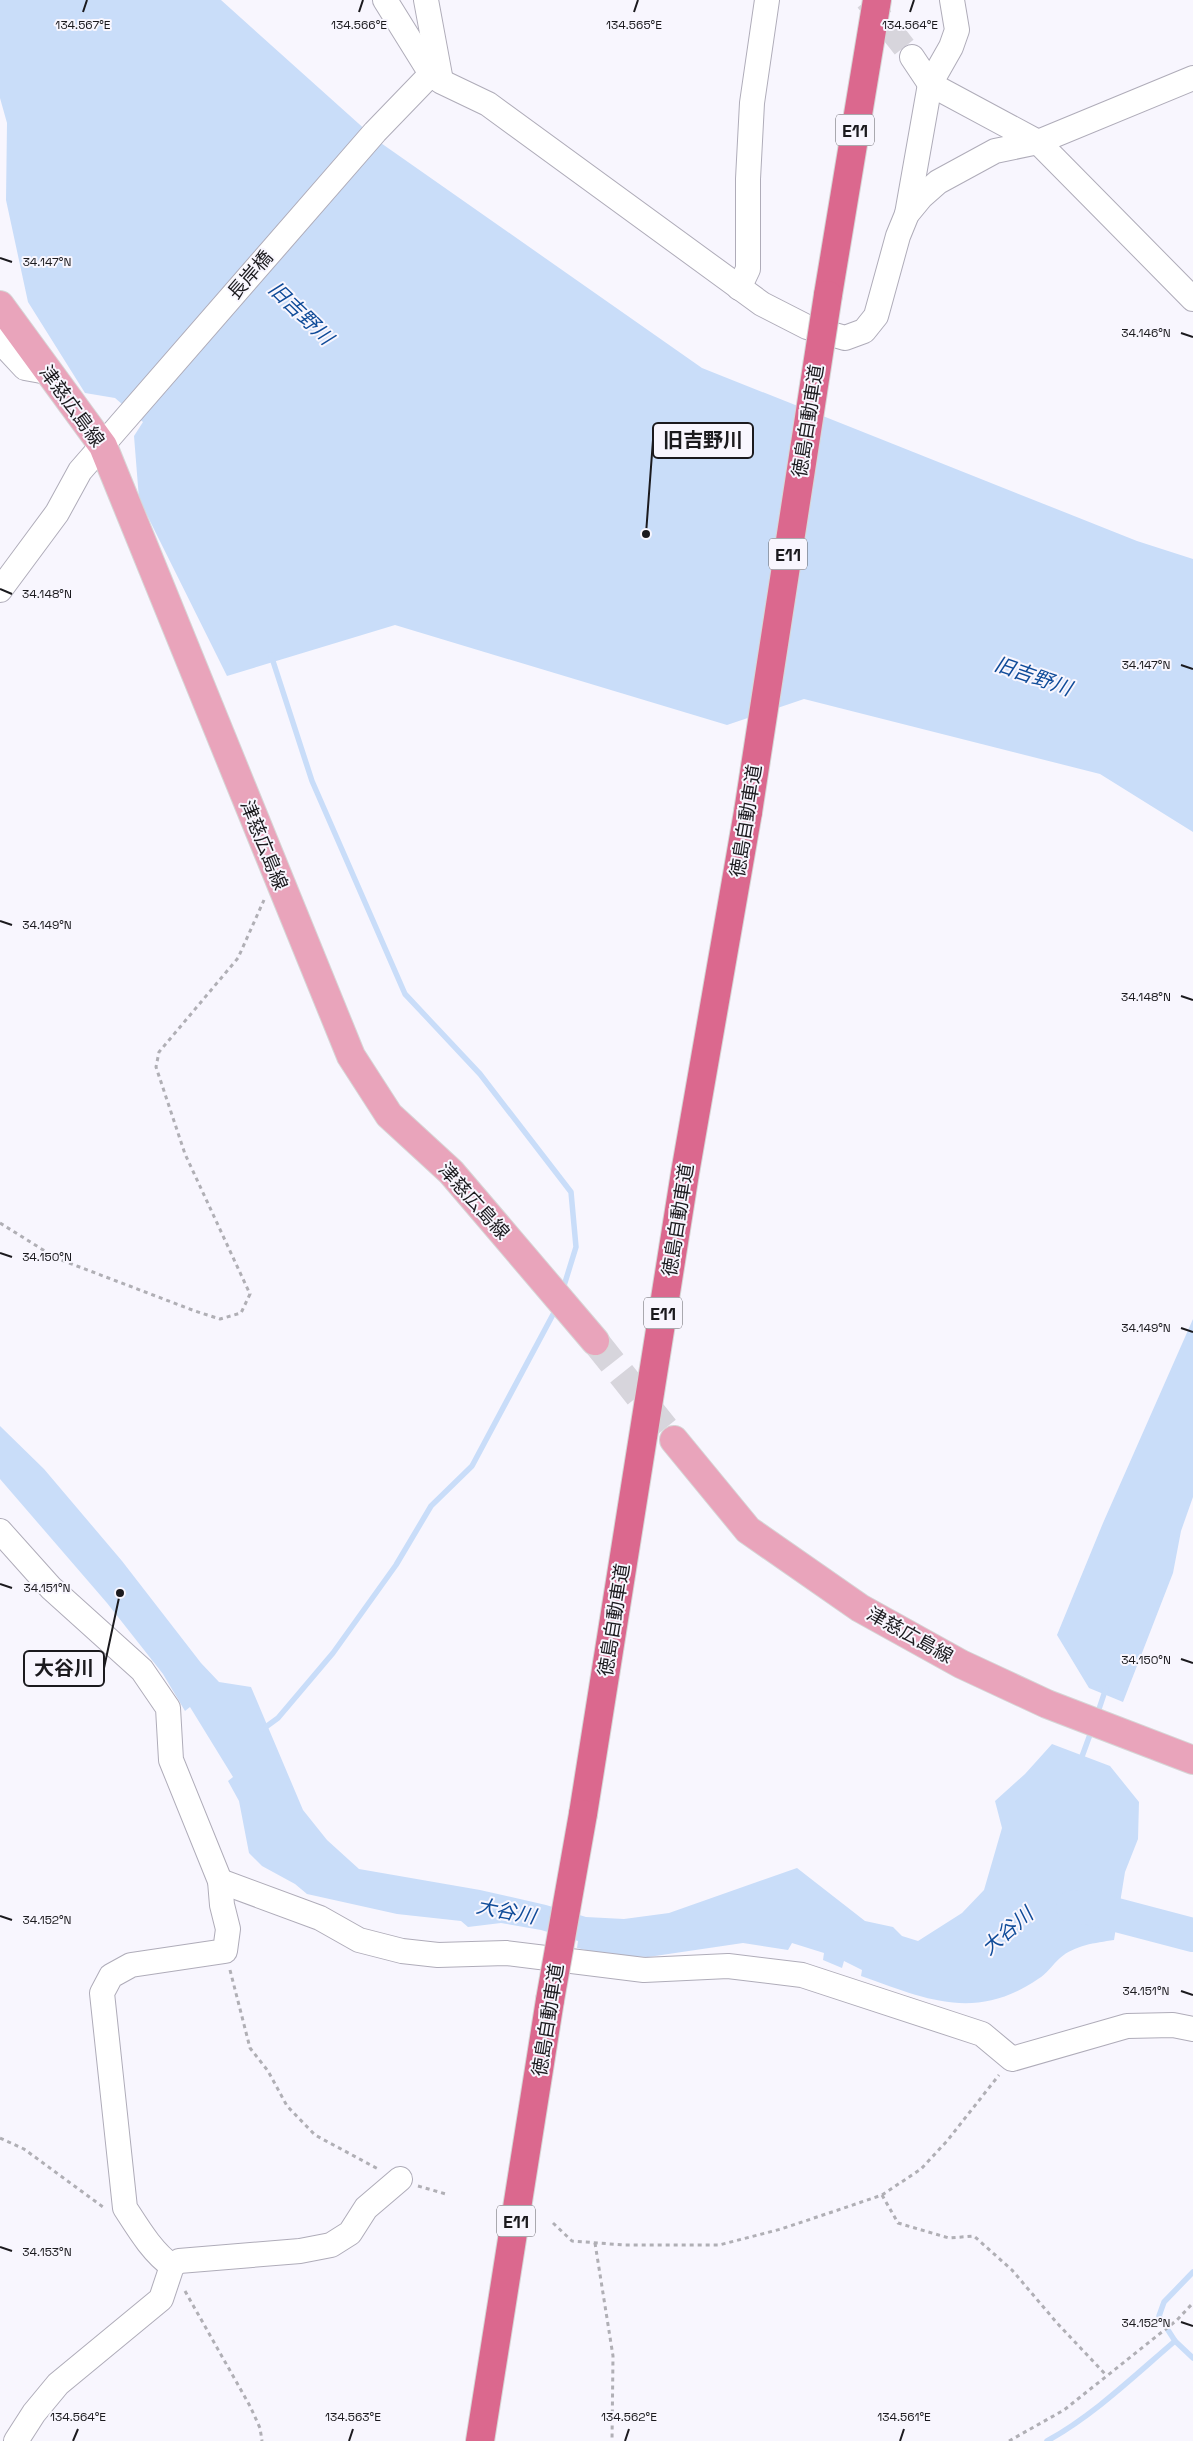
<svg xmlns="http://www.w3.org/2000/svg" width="1193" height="2441" font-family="'Space Grotesk','Noto Sans JP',sans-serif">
<rect width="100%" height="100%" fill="#f8f6fe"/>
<!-- water -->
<g fill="#c9ddf9">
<path d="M0 0H221L378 141 702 368 1137 541 1193 559V832L1100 774 804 699 727 725 395 625 227 676 139 499 134 436 143 422 115 398 85 393 28 302 6 200 7 123 0 98Z"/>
<path d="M1193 1319V1497L1181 1531 1173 1573 1123 1702 1089 1688 1057 1635 1103 1523Z"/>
<path d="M0 1426 44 1469 122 1561 201 1663 219 1682 251 1687 303 1810 327 1840 359 1869 480 1890 546 1905 586 1917 624 1919 669 1913 797 1868 865 1921 893 1927 902 1936 918 1941 962 1913 984 1890 1002 1828 995 1801 1025 1774 1052 1744 1110 1766 1139 1802 1138 1839 1125 1872 1114 1940C1095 1943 1075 1945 1060 1958 1052 1965 1047 1974 1038 1979 975 2022 926 1999 861 1976L862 1970 844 1961 842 1968 823 1960 824 1953 792 1943 788 1950 743 1943 648 1957 608 1955 577 1948 578 1941 541 1930 501 1923 468 1927 461 1921 397 1914 307 1894 295 1884 262 1866 249 1853 239 1801 228 1781 233 1777 190 1707 185 1711 163 1674 107 1603 0 1479Z"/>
</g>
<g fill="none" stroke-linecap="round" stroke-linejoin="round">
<!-- stream -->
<g stroke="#c9ddf9" stroke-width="5.5">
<path d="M271 655 312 781 405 994 480 1074 571 1192 576 1247 563 1289"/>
<path d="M1097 1715 1106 1688"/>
<path d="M263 1729 278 1718 333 1653 396 1565 431 1506 472 1466 557 1307"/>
<path d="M1080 1762 1092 1729"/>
<path d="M1193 2272 1164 2302 1159 2316 1175 2341 1193 2358"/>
<path d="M1047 2441C1094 2415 1134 2376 1175 2341"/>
</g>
<!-- river -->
<path stroke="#c9ddf9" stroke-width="34" d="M1073 1907 1090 1908 1193 1935"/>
<!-- minor-tunnel -->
<path stroke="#d7d5dc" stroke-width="24" stroke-dasharray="24 12" stroke-linecap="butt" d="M867 0 912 57"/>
<!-- major-tunnel -->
<path stroke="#d7d5dc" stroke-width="28" stroke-dasharray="28 14" stroke-linecap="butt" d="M595 1341 674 1440"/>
<!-- minor casing -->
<g stroke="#afacb9" stroke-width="26">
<g id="minor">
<path d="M385 0 431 74"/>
<path d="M426 0 441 81"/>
<path d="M912 57 930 84 1038 142 1193 299"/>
<path d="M907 214 930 84 951 47 957 30 952 0"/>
<path d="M739 288 748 269V179L752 103 767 0"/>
<path d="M0 341 25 368 47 372"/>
<path d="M0 590 57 513 80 471 375 132 431 74 442 82 488 104 762 304 807 327 845 338 864 331 876 316 898 236 907 214 921 197 938 182 995 151 1038 142 1193 78"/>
<path d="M0 1531 51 1588 142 1670 168 1708 171 1760 220 1881 222 1905 228 1929 225 1951 131 1965 111 1976 102 1993 125 2208C138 2228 152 2252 172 2266"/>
<path d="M220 1881 320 1918 359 1940 402 1951 438 1955 506 1953 644 1970 728 1966 802 1975 982 2034 1012 2059 1127 2026 1173 2025 1193 2029"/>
<path d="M16 2441 34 2413 58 2384 161 2299 172 2266 179 2261 300 2251 331 2245 350 2233 366 2208 400 2179"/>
</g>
</g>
<!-- major casing -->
<g stroke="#d6d6d6" stroke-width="30">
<g id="major">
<path d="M0 305 103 446 351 1056 389 1115 451 1172 595 1341"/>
<path d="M674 1440 748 1530 860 1608 961 1664 1047 1704 1193 1760"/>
</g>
</g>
<!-- highway casing -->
<g stroke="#d6d6d6" stroke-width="30">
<g id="highway">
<path d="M828 295 877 0"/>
<path d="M583 1814 685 1173 748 812"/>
<path d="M480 2441 550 2000"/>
</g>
</g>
<!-- path -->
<g stroke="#b0afb5" stroke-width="3" stroke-dasharray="4 4" stroke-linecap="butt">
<path d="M0 1223 56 1258 195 1311 220 1319 241 1313 250 1294 185 1154 156 1067 159 1052 238 958 264 900"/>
<path d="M230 1970 250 2048 268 2071 287 2106 315 2135 380 2170"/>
<path d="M0 2138 24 2149 103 2207"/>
<path d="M418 2186 446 2194"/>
<path d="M882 2195 898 2223 949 2238 974 2236 1012 2270 1057 2323 1107 2376"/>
<path d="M553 2223 572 2241 624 2245H719L781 2229 844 2208 882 2195 921 2169 947 2141 999 2075"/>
<path d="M595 2243 613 2356 612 2441"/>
<path d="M185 2291 250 2406 260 2428 262 2441"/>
<path d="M1009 2441 1064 2410 1177 2320 1193 2303"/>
</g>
<!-- minor -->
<use href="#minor" stroke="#fff" stroke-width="24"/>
<!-- major -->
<use href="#major" stroke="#e9a4bb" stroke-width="28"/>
<!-- highway -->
<use href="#highway" stroke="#db688e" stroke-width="28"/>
<!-- highway-bridge casing -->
<g stroke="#d6d6d6" stroke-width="30" stroke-linecap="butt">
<g id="highway-bridge">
<path d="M748 812 828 295"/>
<path d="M550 2000 583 1814"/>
</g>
</g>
<!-- highway-bridge -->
<use href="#highway-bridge" stroke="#db688e" stroke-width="28"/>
</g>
<!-- ticks -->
<path fill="none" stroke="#1b1a1e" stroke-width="2" d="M83 12 87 0M359 12 363 0M634 12 638 0M910 12 914 0M0 258 12 262M1181 333 1193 337M0 589 12 594M1181 665 1193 669M0 921 12 925M1181 996 1193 1000M0 1253 12 1257M1181 1328 1193 1332M0 1584 12 1588M1181 1659 1193 1663M0 1916 12 1920M1181 1991 1193 1995M0 2247 12 2251M1181 2322 1193 2326M73 2441 78 2429M349 2441 353 2429M625 2441 629 2429M900 2441 904 2429"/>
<g text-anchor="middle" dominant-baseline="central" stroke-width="4" stroke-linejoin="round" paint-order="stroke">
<!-- shield labels -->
<g fill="#f8f6fe" stroke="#5d5c61" stroke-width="1">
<rect x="836" y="114.5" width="38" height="31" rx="4"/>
<rect x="769" y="538.5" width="38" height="31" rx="4"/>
<rect x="644" y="1297.5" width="38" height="31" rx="4"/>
<rect x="497" y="2205.5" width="38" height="31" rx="4"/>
</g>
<g font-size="18" font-weight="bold" fill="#1b1a1e">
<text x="855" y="130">E11</text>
<text x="788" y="554">E11</text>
<text x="663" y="1313">E11</text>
<text x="516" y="2221">E11</text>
</g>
<!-- street labels -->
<g font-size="19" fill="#1b1a1e" stroke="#f8f6fe">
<text transform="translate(250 275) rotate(-49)">長岸橋</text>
<text transform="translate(72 406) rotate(54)">津慈広島線</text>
<text transform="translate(808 421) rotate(-81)">徳島自動車道</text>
<text transform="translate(746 821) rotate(-81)">徳島自動車道</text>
<text transform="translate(264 845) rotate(68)">津慈広島線</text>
<text transform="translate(474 1201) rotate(48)">津慈広島線</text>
<text transform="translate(678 1220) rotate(-81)">徳島自動車道</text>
<text transform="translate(614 1620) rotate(-81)">徳島自動車道</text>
<text transform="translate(910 1635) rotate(29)">津慈広島線</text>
<text transform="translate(548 2020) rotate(-81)">徳島自動車道</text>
</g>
<!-- water labels -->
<g font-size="20" font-style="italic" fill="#0f4b99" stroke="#f8f6fe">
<text transform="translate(301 313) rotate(44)">旧吉野川</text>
<text transform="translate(1033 676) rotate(19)">旧吉野川</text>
<text transform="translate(506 1911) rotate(11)">大谷川</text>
<text transform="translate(1007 1931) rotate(-41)">大谷川</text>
</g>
</g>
<g font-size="12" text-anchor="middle" fill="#1b1a1e" stroke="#f8f6fe" stroke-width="4" stroke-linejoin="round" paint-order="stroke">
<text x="359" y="29">134.566°E</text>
<text x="83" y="29">134.567°E</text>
<text x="634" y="29">134.565°E</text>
<text x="910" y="29">134.564°E</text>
<text x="47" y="266">34.147°N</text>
<text x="1146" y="337">34.146°N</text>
<text x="47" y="598">34.148°N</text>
<text x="1146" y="669">34.147°N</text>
<text x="47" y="929">34.149°N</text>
<text x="1146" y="1001">34.148°N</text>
<text x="47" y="1261">34.150°N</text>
<text x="1146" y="1332">34.149°N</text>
<text x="47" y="1592">34.151°N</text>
<text x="1146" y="1664">34.150°N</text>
<text x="47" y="1924">34.152°N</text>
<text x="1146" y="1995">34.151°N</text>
<text x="47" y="2256">34.153°N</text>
<text x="1146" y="2327">34.152°N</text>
<text x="78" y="2421">134.564°E</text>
<text x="353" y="2421">134.563°E</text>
<text x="629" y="2421">134.562°E</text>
<text x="904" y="2421">134.561°E</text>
</g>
<!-- callouts -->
<path fill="none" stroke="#1b1a1e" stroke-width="2" d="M646 534L653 440M120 1593L104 1668"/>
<g fill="#1b1a1e" stroke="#f8f6fe" stroke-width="2">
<circle cx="646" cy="534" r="5"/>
<circle cx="120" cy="1593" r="5"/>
</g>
<g fill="#f8f6fe" stroke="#1b1a1e" stroke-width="2">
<rect x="653" y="423" width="100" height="35" rx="5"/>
<rect x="24" y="1651" width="80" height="35" rx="5"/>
</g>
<g font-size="20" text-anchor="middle" font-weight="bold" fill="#1b1a1e">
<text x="703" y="447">旧吉野川</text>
<text x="64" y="1675">大谷川</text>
</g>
</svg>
